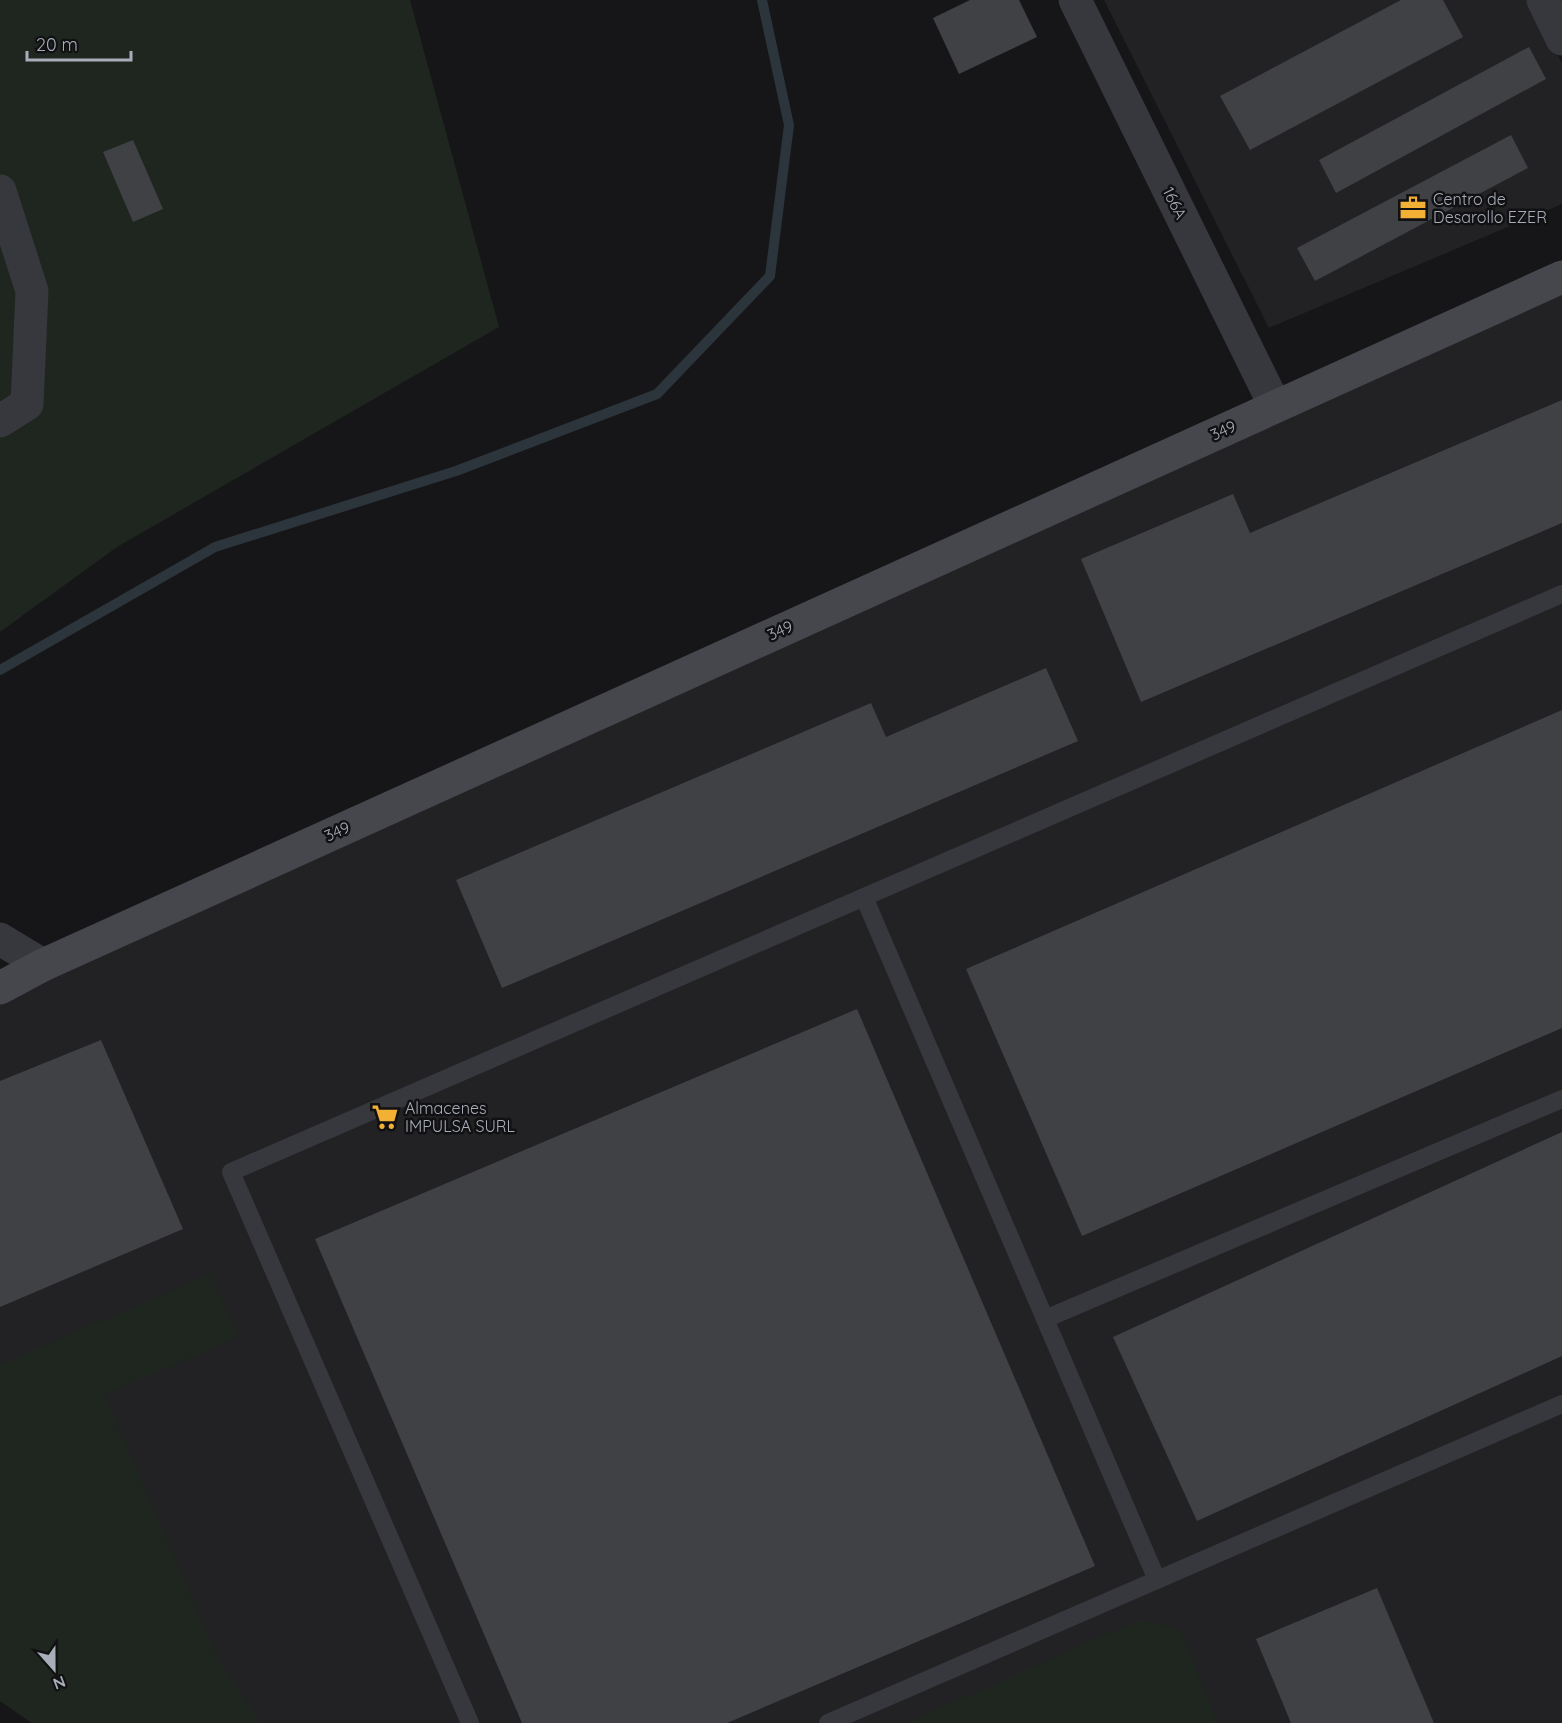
<svg xmlns="http://www.w3.org/2000/svg" width="1562" height="1723" font-family="Quicksand,sans-serif">
<rect width="100%" height="100%" fill="#161618"/>
<!-- built -->
<g fill="#222225">
<path d="M1104 0H1528L1562 63V204L1269 328Z"/>
<path d="M1562 291V1723H32L0 1701V989Z"/>
</g>
<!-- green -->
<g fill="#1e261f">
<path d="M0 0H410L499 327 117 547 0 632Z"/>
<path d="M211 1274 238 1337 105 1395 218 1658 262 1723H32L0 1701V1364Z"/>
<path d="M1134 1622H1149L1175 1628 1184 1639 1217 1723H907Z"/>
</g>
<g fill="none" stroke-linecap="round" stroke-linejoin="round">
<!-- stream -->
<path stroke="#2c353c" stroke-width="10" d="M0 670 215 547 456 471 657 394 770 276 789 125 762 0"/>
</g>
<!-- building -->
<g fill="#404145">
<path d="M970 0H1019L1037 37 959 74 933 18Z"/>
<path d="M1401 0H1443L1463 37 1250 150 1220 96Z"/>
<path d="M1529 47 1546 79 1336 193 1319 160Z"/>
<path d="M1511 135 1528 168 1315 281 1297 248Z"/>
<path d="M133 140 163 209 133 222 103 152Z"/>
<path d="M1562 400V523L1141 702 1081 559 1233 494 1250 533Z"/>
<path d="M1046 668 1078 741 502 988 456 880 871 703 886 737Z"/>
<path d="M1562 710V1028L1082 1236 966 969Z"/>
<path d="M857 1009 1095 1566 727 1723H522L315 1239Z"/>
<path d="M101 1040 183 1229 0 1307V1081Z"/>
<path d="M1562 1132V1356L1197 1521 1113 1337Z"/>
<path d="M1377 1588 1434 1723H1291L1256 1639Z"/>
</g>
<g fill="none" stroke-linecap="round" stroke-linejoin="round">
<!-- lane -->
<g stroke="#37383d" stroke-width="18">
<path d="M864 897 1157 1580"/>
<path d="M1045 1319 1562 1099"/>
<path d="M470 1723 231 1172 1562 594"/>
<path d="M828 1723 1562 1404"/>
</g>
<!-- street -->
<g stroke="#37383d" stroke-width="33">
<path d="M1075 0 1275 406"/>
<path d="M1543 0 1562 39"/>
<path d="M0 191 32 291 27 404 0 421"/>
<path d="M0 939 43 965"/>
</g>
<!-- secondary -->
<path stroke="#45474d" stroke-width="33" d="M0 988 43 965 1562 277"/>
</g>
<!-- icons -->
<defs>
<g id="office-bare" transform="scale(2.07)"><path d="M-6-3h4V-5.5h4V-3h4V5H-6ZM-1-4.5V-3h2v-1.5ZM-6 0V1H6V0Z" fill="#f2b134" stroke="#111113" stroke-width="2.5" paint-order="stroke"/></g>
<g id="supermarket-bare" transform="scale(2.07)"><path d="M-6-5.5h2.5l.6 2H6L4.5 2H-2.5L-4.4-4H-6ZM-1.5 3.2a1.3 1.3 0 1 0 .1 0ZM3 3.2a1.3 1.3 0 1 0 .1 0Z" fill="#f2b134" stroke="#111113" stroke-width="2.5" paint-order="stroke"/></g>
</defs>
<g fill-rule="evenodd">
<use href="#office-bare" x="1413" y="208"/>
<use href="#supermarket-bare" x="385" y="1117"/>
</g>
<g text-anchor="middle" dominant-baseline="central" stroke-width="5" stroke-linejoin="round" paint-order="stroke">
<!-- poi labels -->
<g font-size="16" fill="#a8adb8" stroke="#111113" text-anchor="start">
<text x="1433" y="199">Centro de<tspan x="1433" dy="18">Desarollo EZER</tspan></text>
<text x="405" y="1108">Almacenes<tspan x="405" dy="18">IMPULSA SURL</tspan></text>
</g>
<!-- street labels -->
<g font-size="16" fill="#a8adb8" stroke="#111113">
<text transform="translate(1175 203) rotate(64)">166A</text>
<text transform="translate(1223 430) rotate(-24)">349</text>
<text transform="translate(780 630) rotate(-24)">349</text>
<text transform="translate(337 831) rotate(-24)">349</text>
</g>
</g>
<!-- north arrow -->
<g transform="translate(54 1669) rotate(159)" stroke="#111113" stroke-width="4.5" paint-order="stroke">
<path d="M0-4.5L10 22L0 15L-10 22Z" fill="#a8adb8"/>
<text y="-9" font-size="16" font-weight="bold" text-anchor="middle" fill="#a8adb8">N</text>
</g>
<!-- scale -->
<path d="M27 51v9h104v-9" fill="none" stroke="#a8adb8" stroke-width="3"/>
<text x="36" y="51" font-size="18" fill="#a8adb8" stroke="#111113" stroke-width="4.5" paint-order="stroke">20 m</text>
</svg>
